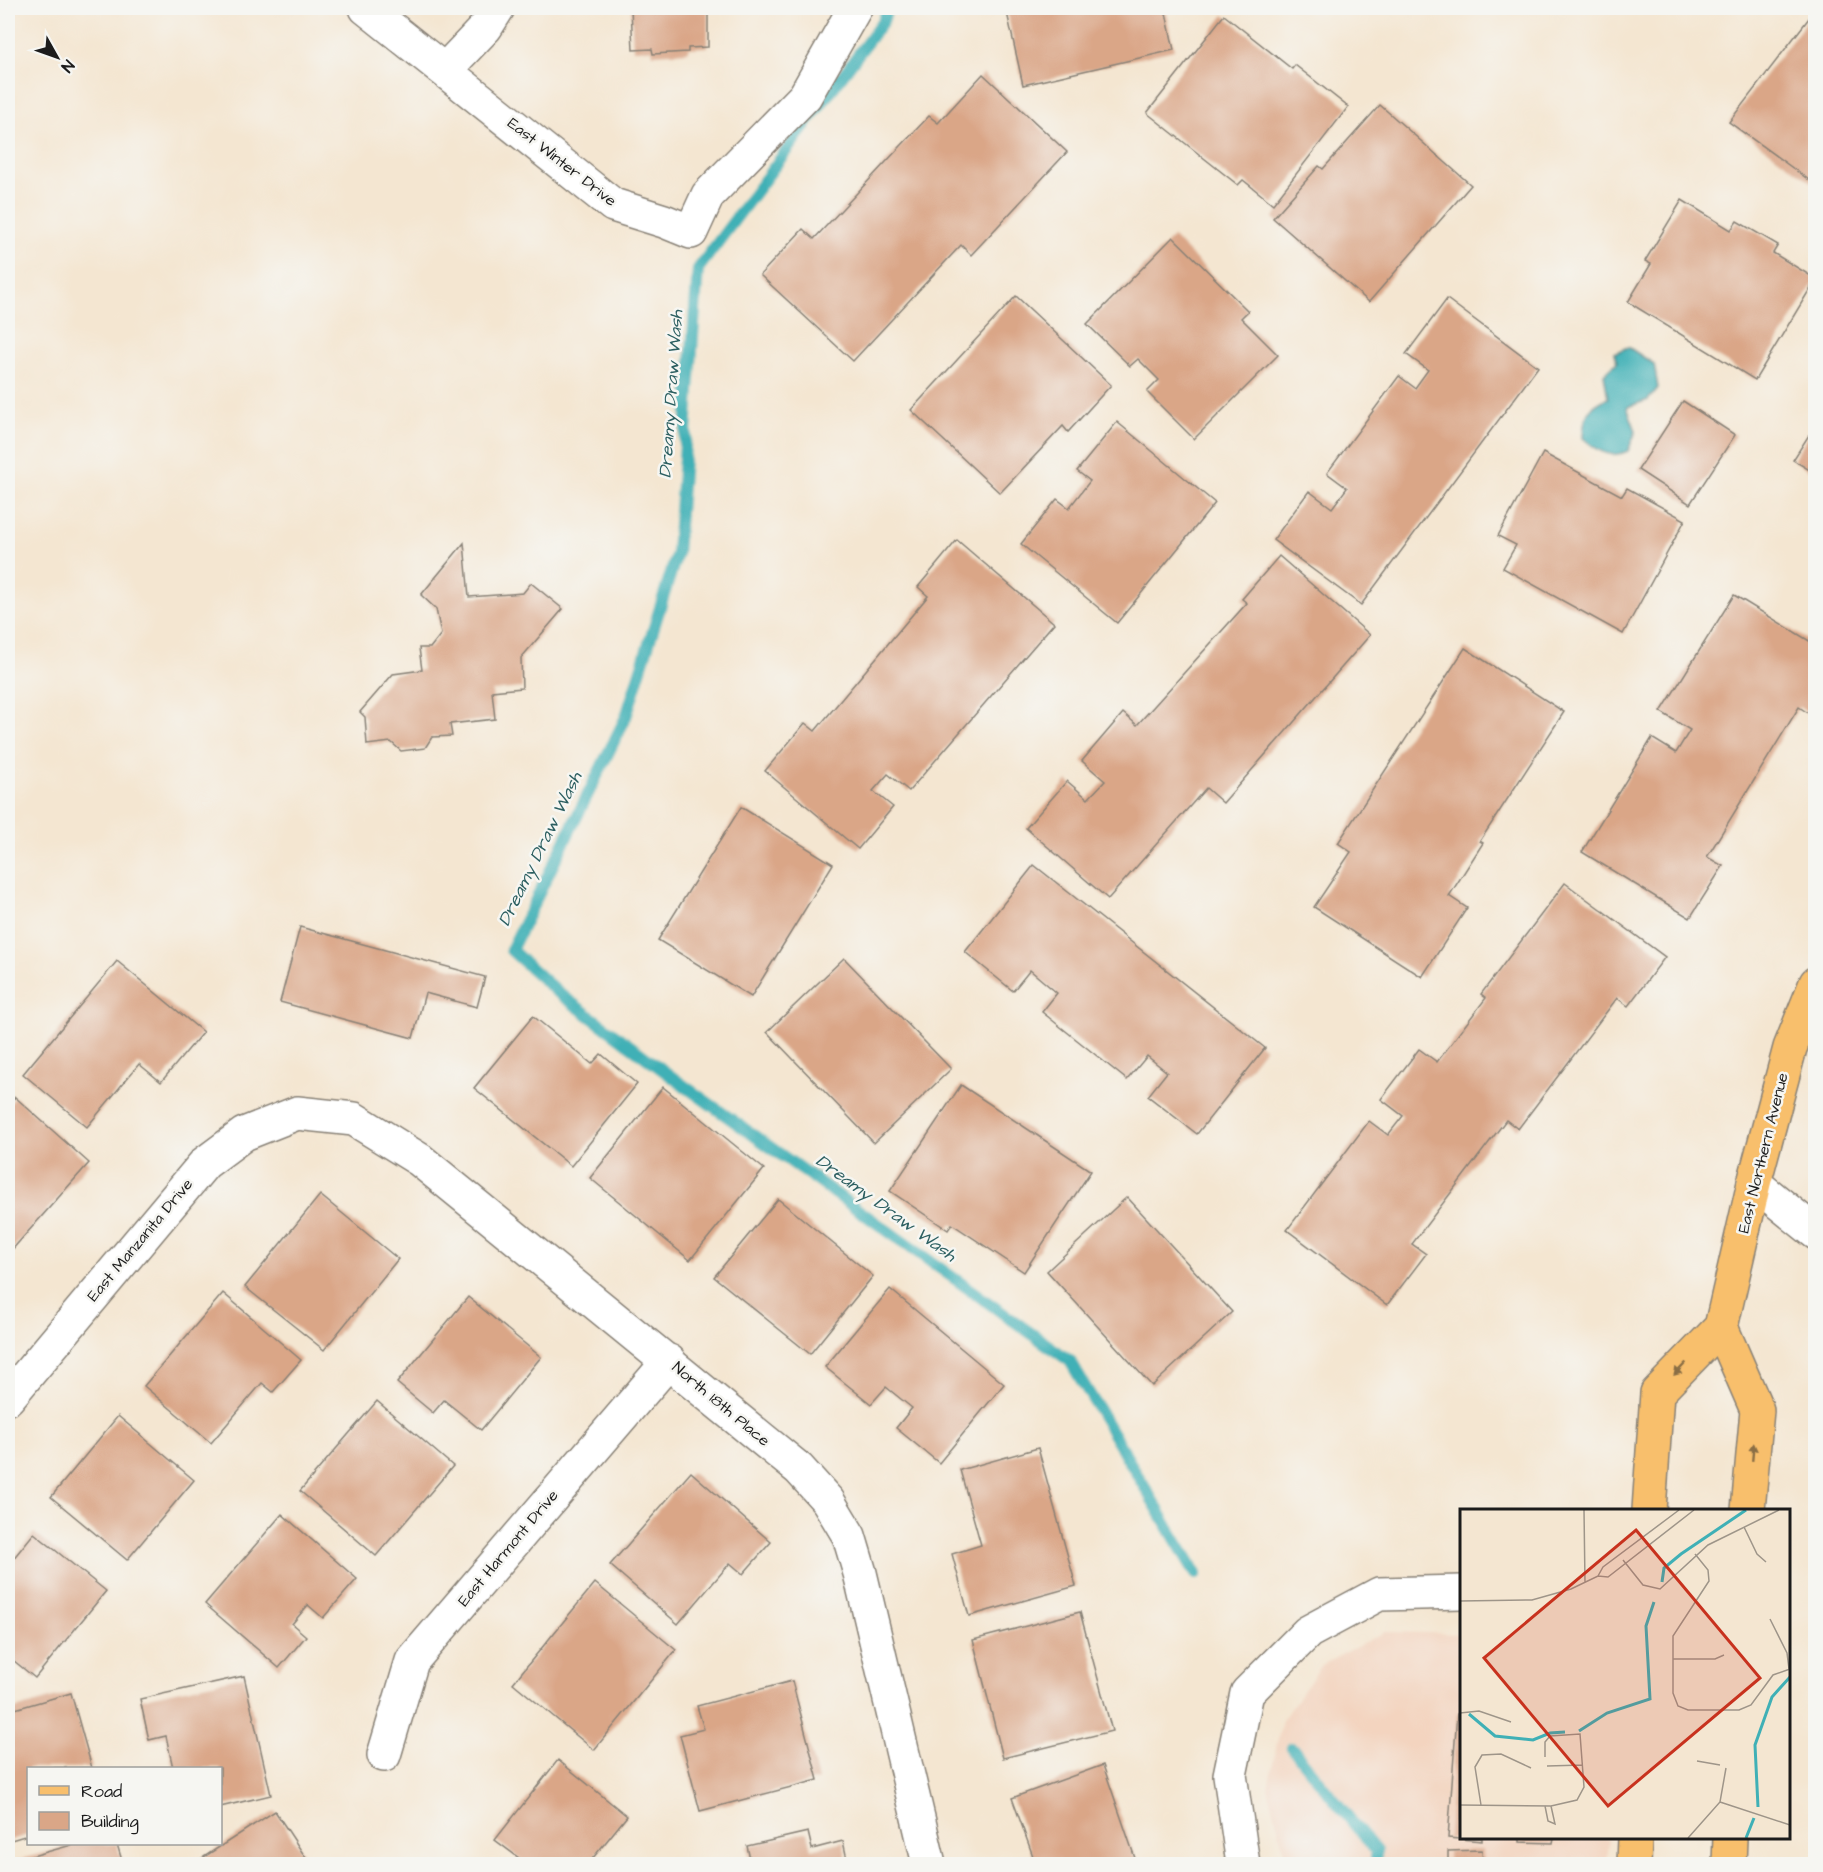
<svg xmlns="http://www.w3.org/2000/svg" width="1823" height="1872" font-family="'Architects Daughter',sans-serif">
<rect width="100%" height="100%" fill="#f6f6f2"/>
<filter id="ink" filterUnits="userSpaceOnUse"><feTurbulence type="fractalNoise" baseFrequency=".0167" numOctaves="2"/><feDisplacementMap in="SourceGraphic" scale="12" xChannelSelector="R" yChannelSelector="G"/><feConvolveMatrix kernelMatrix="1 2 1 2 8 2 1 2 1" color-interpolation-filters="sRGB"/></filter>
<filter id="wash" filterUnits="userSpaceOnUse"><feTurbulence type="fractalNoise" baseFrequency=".008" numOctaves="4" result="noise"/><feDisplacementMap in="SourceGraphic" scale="24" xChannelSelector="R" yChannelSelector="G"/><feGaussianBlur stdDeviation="1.35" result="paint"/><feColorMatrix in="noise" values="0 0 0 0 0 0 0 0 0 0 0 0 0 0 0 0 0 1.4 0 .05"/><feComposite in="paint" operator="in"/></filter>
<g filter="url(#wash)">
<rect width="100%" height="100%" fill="#f4e6d1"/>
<!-- built -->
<path fill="#f3d4bf" d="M1385 1632 1461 1634 1462 1838H1609L1607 1864H1287L1268 1787 1282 1720 1322 1665Z"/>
<!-- water -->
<path fill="#3fb0b6" stroke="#2e6669" stroke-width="1.5" d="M1628 347 1654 364 1658 388 1648 400 1627 407 1636 431 1628 451C1609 460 1597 450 1583 438 1583 417 1588 406 1608 398L1604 374 1617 362 1614 353Z"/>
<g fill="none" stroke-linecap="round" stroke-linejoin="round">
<!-- stream -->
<g stroke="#3fb0b6" stroke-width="12">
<path d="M887 8 883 21 698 269 677 553 626 717 511 950 556 991 679 1082 1070 1361 1196 1574"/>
<path d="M1292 1748 1376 1851V1864"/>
</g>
</g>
<g id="blocks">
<!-- building -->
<g fill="#daa687">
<path d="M631 8H708V47L688 48V52L653 54 652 49 633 50Z"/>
<path d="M1006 8H1165L1174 50 1023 85Z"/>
<path d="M1816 9V185L1729 122Z"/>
<path d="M1224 15 1292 69 1295 65 1348 107 1273 204 1243 180 1238 185 1147 113Z"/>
<path d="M983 74 1067 152 971 255 961 245 853 361 760 275 803 229 814 239 929 116 938 123Z"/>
<path d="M1380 105 1471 185 1369 302 1273 218 1319 166 1323 169Z"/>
<path d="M1682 200 1731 230 1737 221 1778 245 1773 253 1816 279 1755 380 1628 302 1651 264 1645 261Z"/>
<path d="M1173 237 1248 311 1241 318 1278 355 1194 439 1147 392 1159 380 1138 359 1130 366 1087 324Z"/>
<path d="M1016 296 1111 385 1068 432 1063 426 1000 493 911 410Z"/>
<path d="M1447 299 1538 367 1361 605 1273 540 1309 491 1332 508 1347 488 1327 473 1399 376 1415 388 1428 370 1406 354Z"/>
<path d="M1683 401 1735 435 1690 504 1638 470Z"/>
<path d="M1117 422 1215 503 1117 623 1021 544 1057 499 1069 508 1090 481 1077 471Z"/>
<path d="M1816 424V474L1793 460Z"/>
<path d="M1543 453 1622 496 1627 488 1685 520 1623 634 1503 568 1516 545 1498 536Z"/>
<path d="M957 540 1054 623 909 791 888 774 873 791 893 807 858 849 765 771 805 723 815 731 928 596 918 587Z"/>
<path d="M464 543 469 597 523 593 531 583 563 609 521 658 522 688 492 691 495 719 450 724 452 736 432 737 425 748 401 751 391 742 367 745 365 717 360 712 393 674 422 670 419 648H430L441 634 436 609 421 595Z"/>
<path d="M1279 556 1370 635 1223 803 1206 788 1108 899 1026 828 1067 781 1088 799 1105 781 1082 761 1123 713 1137 725 1247 603 1242 599Z"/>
<path d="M1734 595 1816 645V701L1808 713 1799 707 1707 857 1723 866 1690 918 1582 852 1652 738 1676 753 1690 730 1661 712Z"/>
<path d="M1465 648 1564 712 1480 841 1483 843 1449 896 1467 908 1422 977 1314 907 1351 852 1338 843Z"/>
<path d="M741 807 833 864 751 997 658 940Z"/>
<path d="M1034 865 1265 1048 1197 1134 1148 1096 1167 1072 1147 1056 1127 1080 1042 1012 1057 993 1030 970 1013 991 965 952Z"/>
<path d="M1565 883 1665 957 1628 1006 1617 998 1518 1129 1506 1120 1412 1244 1426 1254 1387 1305 1287 1230 1369 1121 1388 1135 1403 1116 1381 1099 1419 1049 1437 1062 1486 998 1481 994Z"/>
<path d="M300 927 485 977 477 1007 425 993 413 1038 280 1002Z"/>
<path d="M844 958 951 1069 874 1143 767 1032Z"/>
<path d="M117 961 203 1032 161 1082 139 1064 87 1127 23 1074Z"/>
<path d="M533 1016 592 1064 601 1054 637 1084 571 1166 474 1088Z"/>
<path d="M961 1085 1091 1171 1024 1272 952 1224 948 1230 890 1191Z"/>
<path d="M663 1087 764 1169 690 1260 590 1178Z"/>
<path d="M15 1097 89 1163 10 1252 8 1249V1106Z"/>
<path d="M320 1195 398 1259 324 1350 245 1287Z"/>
<path d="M1127 1197 1232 1312 1152 1386 1047 1271Z"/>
<path d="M778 1199 873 1276 810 1354 714 1277Z"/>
<path d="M890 1289 1004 1384 939 1463 896 1428 912 1408 886 1387 871 1404 825 1367Z"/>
<path d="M223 1293 301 1360 273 1392 262 1383 211 1443 144 1386Z"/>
<path d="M468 1297 541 1357 481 1430 444 1400 433 1413 397 1383Z"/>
<path d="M377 1401 453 1466 376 1556 300 1491Z"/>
<path d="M118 1416 194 1480 127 1560 51 1497Z"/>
<path d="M1038 1448 1076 1586 969 1616 952 1554 981 1545 960 1470Z"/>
<path d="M691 1472 771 1542 743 1574 730 1563 678 1624 610 1565Z"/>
<path d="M282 1514 357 1579 323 1618 308 1605 292 1624 306 1636 279 1668 205 1604Z"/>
<path d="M34 1533 106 1591 35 1678 8 1656V1565Z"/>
<path d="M595 1583 676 1650 594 1750 513 1683Z"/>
<path d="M1080 1612 1112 1731 1003 1758 973 1640Z"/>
<path d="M244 1676 271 1795 220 1807V1768H173L166 1736 149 1740 140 1699Z"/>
<path d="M792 1681 818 1780 700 1811 680 1735 704 1729 697 1706Z"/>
<path d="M71 1693 92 1768H28V1835L8 1841V1711Z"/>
<path d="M1457 1714H1462V1838H1482V1841L1448 1838Z"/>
<path d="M558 1760 627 1816 588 1864H527L495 1840Z"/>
<path d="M1103 1765 1137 1864H1027L1026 1862 1034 1859 1012 1798Z"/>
<path d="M275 1811 310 1864H193Z"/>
<path d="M808 1832 812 1849 843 1841 848 1864H751L747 1846Z"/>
<path d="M1520 1838H1554L1553 1843 1520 1842Z"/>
<path d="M75 1844H117L123 1864H12L11 1862Z"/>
<path d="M1482 1850 1483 1864H1448V1851Z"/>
</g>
</g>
</g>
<g filter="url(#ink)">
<use href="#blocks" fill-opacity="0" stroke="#888176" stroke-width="1.5"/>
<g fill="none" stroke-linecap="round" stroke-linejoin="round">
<!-- street casing -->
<g stroke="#888176" stroke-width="36">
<g id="street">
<path d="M366 8 613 205 664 221 691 232 708 195 805 96 855 8"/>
<path d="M445 70 486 27 498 8"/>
<path d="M1754 1183 1816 1233"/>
<path d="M8 1398 205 1163 244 1134 297 1113 354 1119 420 1160 799 1469 828 1501 849 1536 860 1573 929 1864"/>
<path d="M384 1755 412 1661 669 1361"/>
<path d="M1243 1864 1230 1775 1247 1693 1308 1632 1379 1594 1462 1592"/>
</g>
</g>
<!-- primary casing -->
<g stroke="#888176" stroke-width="36">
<g id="primary">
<path d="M1721 1327 1757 1410 1748 1510"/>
<path d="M1649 1510 1657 1393 1721 1327 1754 1183 1790 1048 1816 983"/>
<path d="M1634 1864 1635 1838"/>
<path d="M1729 1864 1730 1838"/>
</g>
</g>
<!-- street -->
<use href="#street" stroke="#fff" stroke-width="33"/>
<!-- primary -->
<use href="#primary" stroke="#f8bf6c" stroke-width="33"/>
</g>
<!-- one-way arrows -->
<defs><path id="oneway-solid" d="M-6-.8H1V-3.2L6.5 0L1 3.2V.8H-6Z" transform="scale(1.5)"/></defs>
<g fill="#8a6e44">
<use href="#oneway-solid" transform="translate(1680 1369) rotate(134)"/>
<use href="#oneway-solid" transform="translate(1753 1452) rotate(-85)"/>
</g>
</g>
<g text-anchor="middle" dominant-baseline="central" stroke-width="5" stroke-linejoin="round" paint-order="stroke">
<!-- street labels -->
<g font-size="16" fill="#1c1c1c" stroke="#f6f6f2">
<text transform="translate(562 162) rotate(38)">East Winter Drive</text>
<text transform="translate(1763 1153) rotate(-76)">East Northern Avenue</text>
<text transform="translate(140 1240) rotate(-50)">East Manzanita Drive</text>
<text transform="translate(721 1404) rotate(40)">North 18th Place</text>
<text transform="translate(508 1548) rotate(-50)">East Harmont Drive</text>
</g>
<!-- water labels -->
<g font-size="18" font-style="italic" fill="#2c5f61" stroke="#f6f6f2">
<text transform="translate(671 394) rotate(-86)">Dreamy Draw Wash</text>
<text transform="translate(540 849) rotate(-64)">Dreamy Draw Wash</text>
<text transform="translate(886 1208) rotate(36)">Dreamy Draw Wash</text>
</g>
</g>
<!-- overview -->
<g transform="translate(1460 1509)">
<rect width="330" height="330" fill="#f4e6d1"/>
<path fill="none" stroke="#3fb0b6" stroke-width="3" d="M202 73 204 59 221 45 286 1M9 205 35 227 73 231 90 224 105 223M119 222 147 204 190 190 186 117 194 93M298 298 295 236 312 188 330 168M286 329 294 309"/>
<path fill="none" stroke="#9e9589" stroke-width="1.5" d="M124 1 125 74M284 18 297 45 306 53M235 45 248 61 249 72 213 127V184L218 197 228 201H279L291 196 313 166 330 160M163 51 183 76 200 80 248 36 319 1M138 67 143 58 219 1M0 92 72 91 111 80 138 67 148 68 234 1M310 110 327 144 329 160M213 150H255L264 146M0 204 19 202 51 213M237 252 260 256M87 257 123 256M260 293 330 316M0 296 91 297 117 291 124 278 120 225 90 227 85 233V248M21 296 15 258 22 246 41 245 71 259M85 297 88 312 95 315 91 297M228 329 260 293 266 259"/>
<path fill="#c8321e" fill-opacity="0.15" stroke="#c8321e" stroke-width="3" d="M176 21 300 169 148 297 24 149Z"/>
<rect width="330" height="330" fill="none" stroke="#1c1c1c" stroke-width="3"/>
</g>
<!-- margin -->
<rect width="1823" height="1872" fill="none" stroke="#f6f6f2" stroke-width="30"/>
<!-- legend -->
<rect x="27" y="1767" width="195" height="78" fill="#f6f6f2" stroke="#9f9f9c" stroke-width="1.5"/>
<rect x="39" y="1786" width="30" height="9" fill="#f8bf6c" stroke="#9f9f9c" stroke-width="1.5"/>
<text x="81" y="1797" font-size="18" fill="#1c1c1c">Road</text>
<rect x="39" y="1812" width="30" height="18" fill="#daa687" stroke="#9f9f9c" stroke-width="1.5"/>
<text x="81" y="1827" font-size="18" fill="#1c1c1c">Building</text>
<!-- north arrow -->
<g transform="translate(57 57) rotate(130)" stroke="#f6f6f2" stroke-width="4.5" paint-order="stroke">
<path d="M0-4.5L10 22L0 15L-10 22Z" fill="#1c1c1c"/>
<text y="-9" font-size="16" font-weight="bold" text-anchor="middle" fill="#1c1c1c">N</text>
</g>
</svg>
